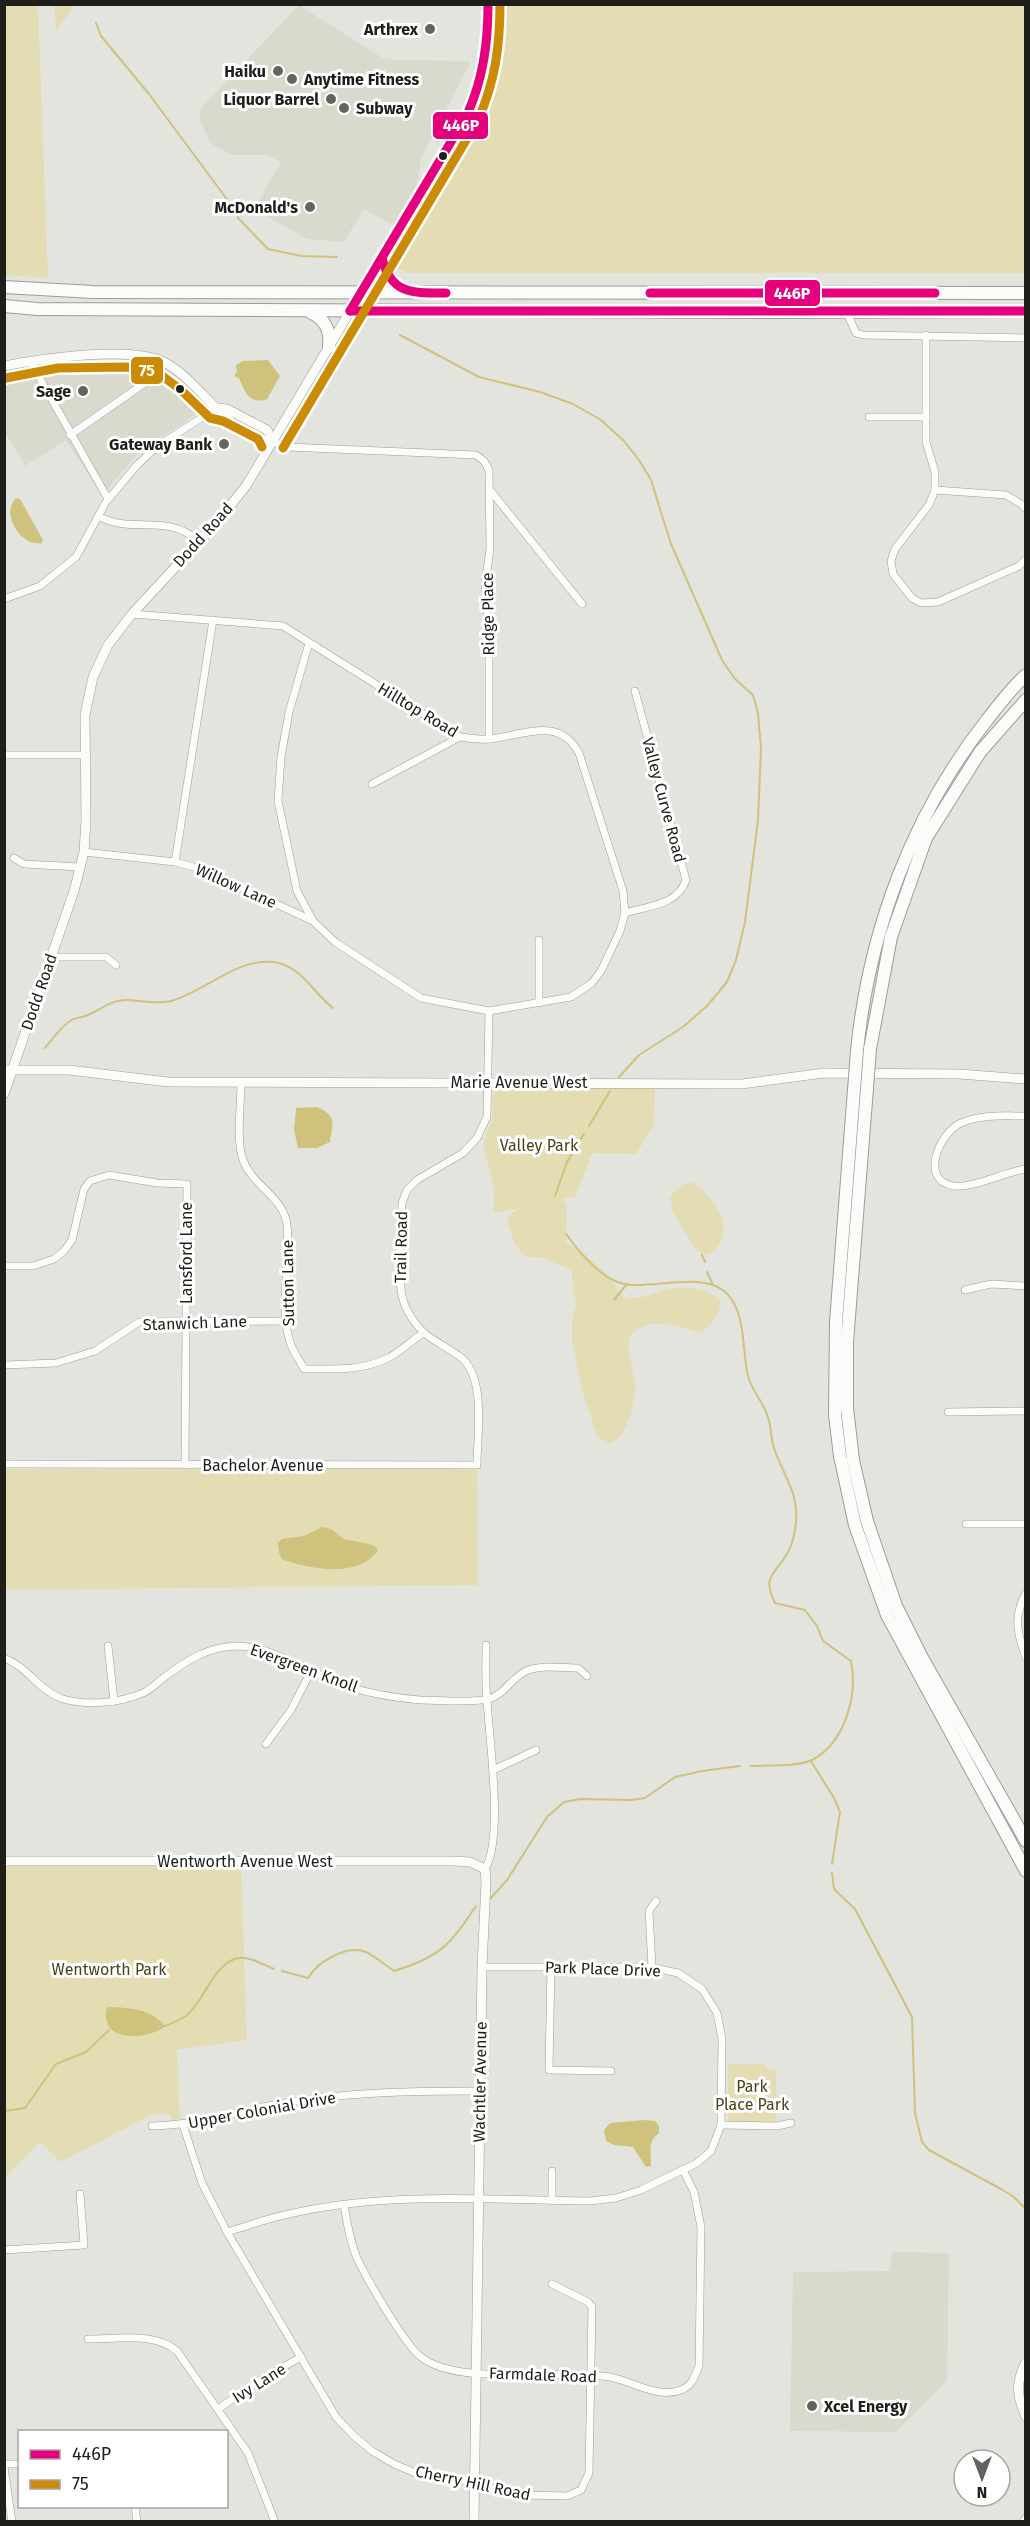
<svg xmlns="http://www.w3.org/2000/svg" width="1030" height="2526" font-family="'Fira Sans',sans-serif">
<rect width="100%" height="100%" fill="#e4e4df"/>
<!-- built -->
<g fill="#dad9ce">
<path d="M299 5 381 57 395 60 471 61 421 159 417 185 393 225 364 209 344 242 307 239 254 209 281 162 266 155H232L210 143 199 117 202 107Z"/>
<path d="M64 361 144 363 170 371 205 408 137 454 102 496 66 440 25 466 5 432V371Z"/>
<path d="M892 2252 949 2253 947 2381 896 2432 790 2431 793 2272 890 2271Z"/>
</g>
<!-- green -->
<g fill="#e4ddb3">
<path d="M4 5H38L48 278 5 275Z"/>
<path d="M54 5H75L56 31V30Z"/>
<path d="M501 5H1025V273H407L397 268 394 260C428 207 488 129 499 68 503 48 500 25 501 5Z"/>
<path d="M493 1086 655 1088 654 1125 636 1154 592 1153 576 1196 563 1199 567 1208 566 1242C589 1255 611 1275 623 1298 641 1300 653 1293 670 1289 685 1285 709 1290 720 1299 721 1315 712 1324 700 1333 673 1326 651 1314 629 1337V1352L636 1386 631 1414 622 1436 609 1444 597 1436 583 1393 572 1343V1318L576 1306 571 1270 541 1257H527L515 1245 507 1221 510 1214 521 1208 494 1213V1187L483 1144 492 1119Z"/>
<path d="M692 1182C709 1195 729 1215 722 1238 718 1249 714 1253 702 1255L696 1250 672 1210 670 1197C676 1188 682 1184 692 1182Z"/>
<path d="M477 1465 478 1585 5 1590V1469H471Z"/>
<path d="M5 1863 241 1865 247 2040 177 2050 180 2119 171 2120 170 2114 151 2115 60 2162 40 2142 5 2178Z"/>
<path d="M728 2064H766V2069H776V2122H728Z"/>
</g>
<!-- water -->
<g fill="#cec27c">
<path d="M268 360 280 376 267 399C249 405 245 392 239 378L234 376 237 371 236 365 243 361Z"/>
<path d="M16 498 20 499 43 540 42 543C21 547 0 514 16 498Z"/>
<path d="M317 1107C337 1116 333 1123 330 1142L317 1148H298L294 1130 296 1108Z"/>
<path d="M322 1527 331 1529 344 1539 373 1545 378 1550C359 1579 309 1569 282 1559L279 1553 278 1543 282 1539 304 1536Z"/>
<path d="M107 2007C130 2008 150 2008 165 2026 147 2041 98 2043 107 2007Z"/>
<path d="M644 2120 655 2121 659 2126V2133C646 2142 652 2153 651 2166L646 2167 633 2147 614 2145 606 2141 604 2130 610 2123Z"/>
</g>
<g fill="none" stroke-linecap="round" stroke-linejoin="round">
<!-- stream -->
<g stroke="#cec27c" stroke-width="2">
<path d="M96 23 101 36 149 94 229 202 238 210V218L268 249 301 256 337 257"/>
<path d="M400 335 479 377 540 392 573 404 601 420 624 441 639 460 651 480 671 544 722 660 735 679 753 695 758 713 761 749 758 820 745 922 736 960 727 982 707 1006 683 1027 639 1055 619 1077"/>
<path d="M45 1048C52 1039 60 1028 70 1021 73 1018 78 1018 82 1017 97 1013 109 1000 125 1000 140 1000 156 1005 171 1001 205 992 236 958 273 962 301 965 313 993 333 1008"/>
<path d="M589 1126 610 1091"/>
<path d="M555 1196 567 1162 584 1134"/>
<path d="M566 1234C579 1252 601 1279 624 1284 653 1290 708 1268 730 1297 746 1318 742 1351 748 1376 752 1391 761 1399 766 1412 772 1424 770 1436 774 1448 782 1473 799 1493 796 1521 795 1534 792 1549 783 1560 770 1577 764 1581 775 1603L805 1610 817 1626 823 1641 851 1661C858 1695 845 1743 812 1760 798 1767 767 1765 751 1766"/>
<path d="M702 1255 705 1262"/>
<path d="M707 1272 713 1285"/>
<path d="M614 1300 627 1284"/>
<path d="M811 1761 834 1798 840 1812 832 1864"/>
<path d="M832 1873 834 1889 855 1909 912 2017 915 2113 922 2142 929 2150 1001 2189 1014 2197 1026 2209"/>
<path d="M490 1899 507 1880 547 1817 564 1802 580 1799 631 1800 645 1798 675 1777 702 1771 740 1766"/>
<path d="M282 1971 308 1978C318 1962 346 1944 366 1952 375 1956 385 1965 394 1971 440 1957 450 1945 476 1906"/>
<path d="M165 2026C172 2023 180 2020 186 2016 205 2000 214 1963 238 1958 249 1956 264 1965 274 1969"/>
<path d="M4 2111 25 2108 56 2064 86 2052 109 2030"/>
</g>
<!-- street casing -->
<g stroke="#9c9c98" stroke-width="8">
<g id="street">
<path d="M847 313 856 333 863 335 1026 338"/>
<path d="M926 335V442L935 472V490L929 505 895 549 891 561 893 574 912 598 921 603 938 602 1019 566 1026 559"/>
<path d="M30 361 108 499"/>
<path d="M869 417H926"/>
<path d="M70 435 155 376 165 363"/>
<path d="M273 442 287 447 476 455 484 461 489 470 490 549 485 585 489 637V739"/>
<path d="M490 490 582 604"/>
<path d="M935 490 1006 495 1021 504 1026 509"/>
<path d="M98 516C133 535 164 512 199 541"/>
<path d="M4 599 40 586 76 557 106 502 137 465 159 445 217 408"/>
<path d="M132 614 283 626 460 737C469 738 479 740 489 739 523 736 558 715 579 753L623 891 625 913"/>
<path d="M309 643 289 712 281 757 278 801 297 891 313 921 335 942 421 998 489 1011 571 997 592 983 601 971 620 931 625 913C648 906 678 905 686 880L635 691"/>
<path d="M4 755H84"/>
<path d="M372 784 460 737"/>
<path d="M84 852 175 862 201 869 313 921"/>
<path d="M14 858 24 864 80 867"/>
<path d="M175 862 213 620"/>
<path d="M51 957H106L116 965"/>
<path d="M539 1003V940"/>
<path d="M241 1082C241 1104 236 1141 243 1160 252 1185 283 1197 287 1224 291 1262 278 1309 291 1345 294 1353 300 1361 304 1369 333 1369 362 1371 388 1358 400 1352 411 1341 422 1334"/>
<path d="M1026 1116C1005 1116 981 1114 961 1123 940 1132 918 1181 954 1186 975 1188 1004 1172 1026 1169"/>
<path d="M4 1266H33L54 1259 64 1251 72 1240 84 1189 90 1181 109 1175 157 1183 187 1184 185 1465"/>
<path d="M965 1290 991 1284 1026 1286"/>
<path d="M4 1365 56 1363 95 1351 139 1322 287 1321"/>
<path d="M948 1412 1026 1411"/>
<path d="M4 1464 477 1465C477 1435 487 1375 459 1356 434 1338 422 1339 406 1308 395 1285 401 1230 402 1203L407 1190 417 1180 463 1153 477 1138 487 1117 489 1011"/>
<path d="M966 1524H1026"/>
<path d="M1026 1593C1013 1617 1017 1633 1026 1658"/>
<path d="M108 1646 114 1701"/>
<path d="M4 1658C27 1666 39 1691 63 1699 88 1706 119 1703 143 1693 150 1690 156 1684 162 1679 186 1661 207 1646 239 1646 275 1647 315 1676 349 1687 372 1694 397 1698 420 1700 436 1700 475 1703 488 1699 504 1695 511 1679 524 1672 538 1664 562 1668 578 1668L587 1676"/>
<path d="M266 1744 291 1710 311 1671"/>
<path d="M493 1770 536 1750"/>
<path d="M485 1869C504 1838 489 1738 487 1700 485 1682 486 1664 486 1645"/>
<path d="M551 1966 549 2070 611 2071"/>
<path d="M652 1967 649 1911 656 1901"/>
<path d="M183 2125 202 2183 227 2232 336 2417 354 2436 372 2451 394 2464 418 2474 444 2479 474 2481 499 2491 525 2495 567 2496 581 2490 589 2473 592 2307 588 2302 552 2284"/>
<path d="M721 2125 777 2126 791 2123"/>
<path d="M152 2126C195 2125 236 2112 278 2104 345 2092 413 2091 480 2091"/>
<path d="M552 2171V2200"/>
<path d="M344 2205C347 2223 350 2241 357 2258 367 2279 404 2344 421 2357 459 2387 560 2368 610 2377 632 2381 658 2399 681 2390 692 2386 695 2376 699 2366L701 2227 694 2192 683 2170"/>
<path d="M227 2232C248 2226 268 2218 289 2214 386 2191 490 2200 590 2201L616 2198 641 2190 697 2163 711 2151 721 2125 722 2039 717 2013 702 1989 678 1973 650 1967H482"/>
<path d="M4 2250 84 2245 80 2194"/>
<path d="M88 2339C116 2339 155 2332 177 2351L248 2453 275 2522"/>
<path d="M218 2409 260 2380 301 2357"/>
<path d="M4 2464H20"/>
<path d="M4 2467 12 2522"/>
<path d="M135 2506 137 2522"/>
</g>
</g>
<!-- secondary casing -->
<g stroke="#9c9c98" stroke-width="10">
<g id="secondary">
<path d="M4 366C41 359 130 345 164 362 202 382 228 438 273 442"/>
<path d="M217 408 227 409 267 430 273 442"/>
<path d="M4 1070H69L168 1082 742 1084 824 1073 959 1074 1026 1079"/>
<path d="M4 1094 74 891 84 852 86 820 85 715 93 677 108 645 132 614 216 523 246 486 467 115C486 76 488 47 488 4"/>
<path d="M4 1861H454L470 1862 485 1869 486 1882 482 1967 474 2522"/>
<path d="M1026 2362C1015 2383 1017 2396 1026 2417"/>
<path d="M1024 2522 1026 2519"/>
</g>
</g>
<!-- highway casing -->
<g stroke="#9c9c98" stroke-width="14">
<g id="highway">
<path d="M382 258C385 276 391 284 407 291"/>
<path d="M4 287 93 292 1026 293"/>
<path d="M4 306 37 309 778 312 1026 311"/>
<path d="M310 312C325 319 331 330 329 347"/>
<path d="M870 1049 891 937 926 838 980 752 1026 700"/>
<path d="M857 1051C869 931 912 815 987 720 999 705 1011 688 1026 675"/>
<path d="M867 1088 847 1342V1408L853 1460 867 1521 896 1606 921 1656 1026 1841"/>
<path d="M854 1090 836 1322 835 1415 840 1456 855 1525 887 1615 1026 1871"/>
</g>
</g>
<!-- street -->
<use href="#street" stroke="#fbfbfa" stroke-width="7"/>
<!-- secondary -->
<use href="#secondary" stroke="#fbfbfa" stroke-width="9"/>
<!-- highway -->
<use href="#highway" stroke="#fbfbfa" stroke-width="12"/>
<!-- highway-bridge casing -->
<g stroke="#9c9c98" stroke-width="14" stroke-linecap="butt">
<g id="highway-bridge">
<path d="M867 1088 870 1049"/>
<path d="M854 1090 857 1051"/>
</g>
</g>
<!-- highway-bridge -->
<use href="#highway-bridge" stroke="#fbfbfa" stroke-width="12"/>
<!-- bus-1 casing -->
<g stroke="#fff" stroke-width="14">
<g id="bus-1">
<path d="M382 258C391 295 413 293 446 293"/>
<path d="M650 293H935"/>
<path d="M350 311H1026"/>
<path d="M350 311 467 115C483 79 488 44 488 4"/>
</g>
</g>
<!-- bus-2 casing -->
<g stroke="#fff" stroke-width="14">
<g id="bus-2">
<path d="M6 378 58 368 126 367 157 372 181 390 210 418 223 421 258 439 262 447"/>
<path d="M283 448 478 120C495 82 500 46 500 4"/>
</g>
</g>
<!-- bus-1 -->
<use href="#bus-1" stroke="#e5007d" stroke-width="9"/>
<!-- bus-2 -->
<use href="#bus-2" stroke="#cc8b05" stroke-width="9"/>
</g>
<!-- markers -->
<g fill="#63635f" stroke="#fff" stroke-width="2">
<circle cx="430" cy="29" r="6"/>
<circle cx="278" cy="71" r="6"/>
<circle cx="292" cy="79" r="6"/>
<circle cx="331" cy="99" r="6"/>
<circle cx="344" cy="108" r="6"/>
<circle cx="310" cy="207" r="6"/>
<circle cx="83" cy="391" r="6"/>
<circle cx="224" cy="444" r="6"/>
<circle cx="812" cy="2406" r="6"/>
</g>
<g fill="#1e1e1a" stroke="#fff" stroke-width="2">
<circle cx="443" cy="156" r="5"/>
<circle cx="180" cy="389" r="5"/>
</g>
<g text-anchor="middle" dominant-baseline="central" stroke-width="6" stroke-linejoin="round" paint-order="stroke">
<!-- poi labels -->
<g font-size="16" font-weight="bold" fill="#1e1e1a" stroke="#fff" text-anchor="end">
<text x="418" y="29">Arthrex</text>
<text x="266" y="71">Haiku</text>
<text x="304" y="79" text-anchor="start">Anytime Fitness</text>
<text x="319" y="99">Liquor Barrel</text>
<text x="356" y="108" text-anchor="start">Subway</text>
<text x="298" y="207">McDonald's</text>
<text x="71" y="391">Sage</text>
<text x="212" y="444">Gateway Bank</text>
<text x="824" y="2406" text-anchor="start">Xcel Energy</text>
</g>
<!-- street labels -->
<g font-size="16" fill="#1e1e1a" stroke="#fff">
<text transform="translate(203 535) rotate(-48)">Dodd Road</text>
<text transform="translate(488 614) rotate(-91)">Ridge Place</text>
<text transform="translate(418 710) rotate(31)">Hilltop Road</text>
<text transform="translate(664 800) rotate(75)">Valley Curve Road</text>
<text transform="translate(236 886) rotate(24)">Willow Lane</text>
<text transform="translate(39 992) rotate(-71)">Dodd Road</text>
<text x="519" y="1082">Marie Avenue West</text>
<text transform="translate(401 1247) rotate(-89)">Trail Road</text>
<text transform="translate(186 1253) rotate(-90)">Lansford Lane</text>
<text transform="translate(288 1283) rotate(-91)">Sutton Lane</text>
<text transform="translate(195 1323) rotate(-2)">Stanwich Lane</text>
<text x="263" y="1465">Bachelor Avenue</text>
<text transform="translate(304 1668) rotate(20)">Evergreen Knoll</text>
<text x="245" y="1861">Wentworth Avenue West</text>
<text transform="translate(603 1969) rotate(2)">Park Place Drive</text>
<text transform="translate(480 2082) rotate(-89)">Wachtler Avenue</text>
<text transform="translate(262 2110) rotate(-10)">Upper Colonial Drive</text>
<text transform="translate(543 2375) rotate(2)">Farmdale Road</text>
<text transform="translate(259 2383) rotate(-32)">Ivy Lane</text>
<text transform="translate(473 2483) rotate(12)">Cherry Hill Road</text>
</g>
<!-- park labels -->
<g font-size="16" fill="#4b441b" stroke="#fff">
<text x="539" y="1145">Valley Park</text>
<text x="109" y="1969">Wentworth Park</text>
<text x="752" y="2086">Park<tspan x="752" dy="18">Place Park</tspan></text>
</g>
</g>
<g stroke="#fff" stroke-width="2">
<rect x="432" y="111" width="57" height="29" rx="6" fill="#e5007d"/>
<rect x="764" y="279" width="57" height="28" rx="6" fill="#e5007d"/>
<rect x="130" y="356" width="34" height="29" rx="6" fill="#cc8b05"/>
</g>
<g font-size="16" text-anchor="middle" font-weight="bold" fill="#fff">
<text x="461" y="131">446P</text>
<text x="792" y="299">446P</text>
<text x="147" y="376">75</text>
</g>
<!-- border -->
<rect width="1030" height="2526" fill="none" stroke="#1e1e1a" stroke-width="12"/>
<!-- legend -->
<rect x="18" y="2430" width="210" height="78" fill="#ffffff" stroke="#a5a5a3" stroke-width="1.5"/>
<rect x="30" y="2450" width="30" height="9" fill="#e5007d" stroke="#a5a5a3" stroke-width="1.5"/>
<text x="72" y="2460" font-size="18" fill="#1e1e1a">446P</text>
<rect x="30" y="2480" width="30" height="9" fill="#cc8b05" stroke="#a5a5a3" stroke-width="1.5"/>
<text x="72" y="2490" font-size="18" fill="#1e1e1a">75</text>
<!-- north arrow -->
<g transform="translate(982 2478) rotate(180)"><circle r="28" fill="#ffffff" stroke="#a5a5a3" stroke-width="1.5"/>
<path d="M0-4.5L10 22L0 15L-10 22Z" fill="#63635f"/>
<text y="-9" font-size="16" font-weight="bold" text-anchor="middle" fill="#1e1e1a">N</text>
</g>
</svg>
